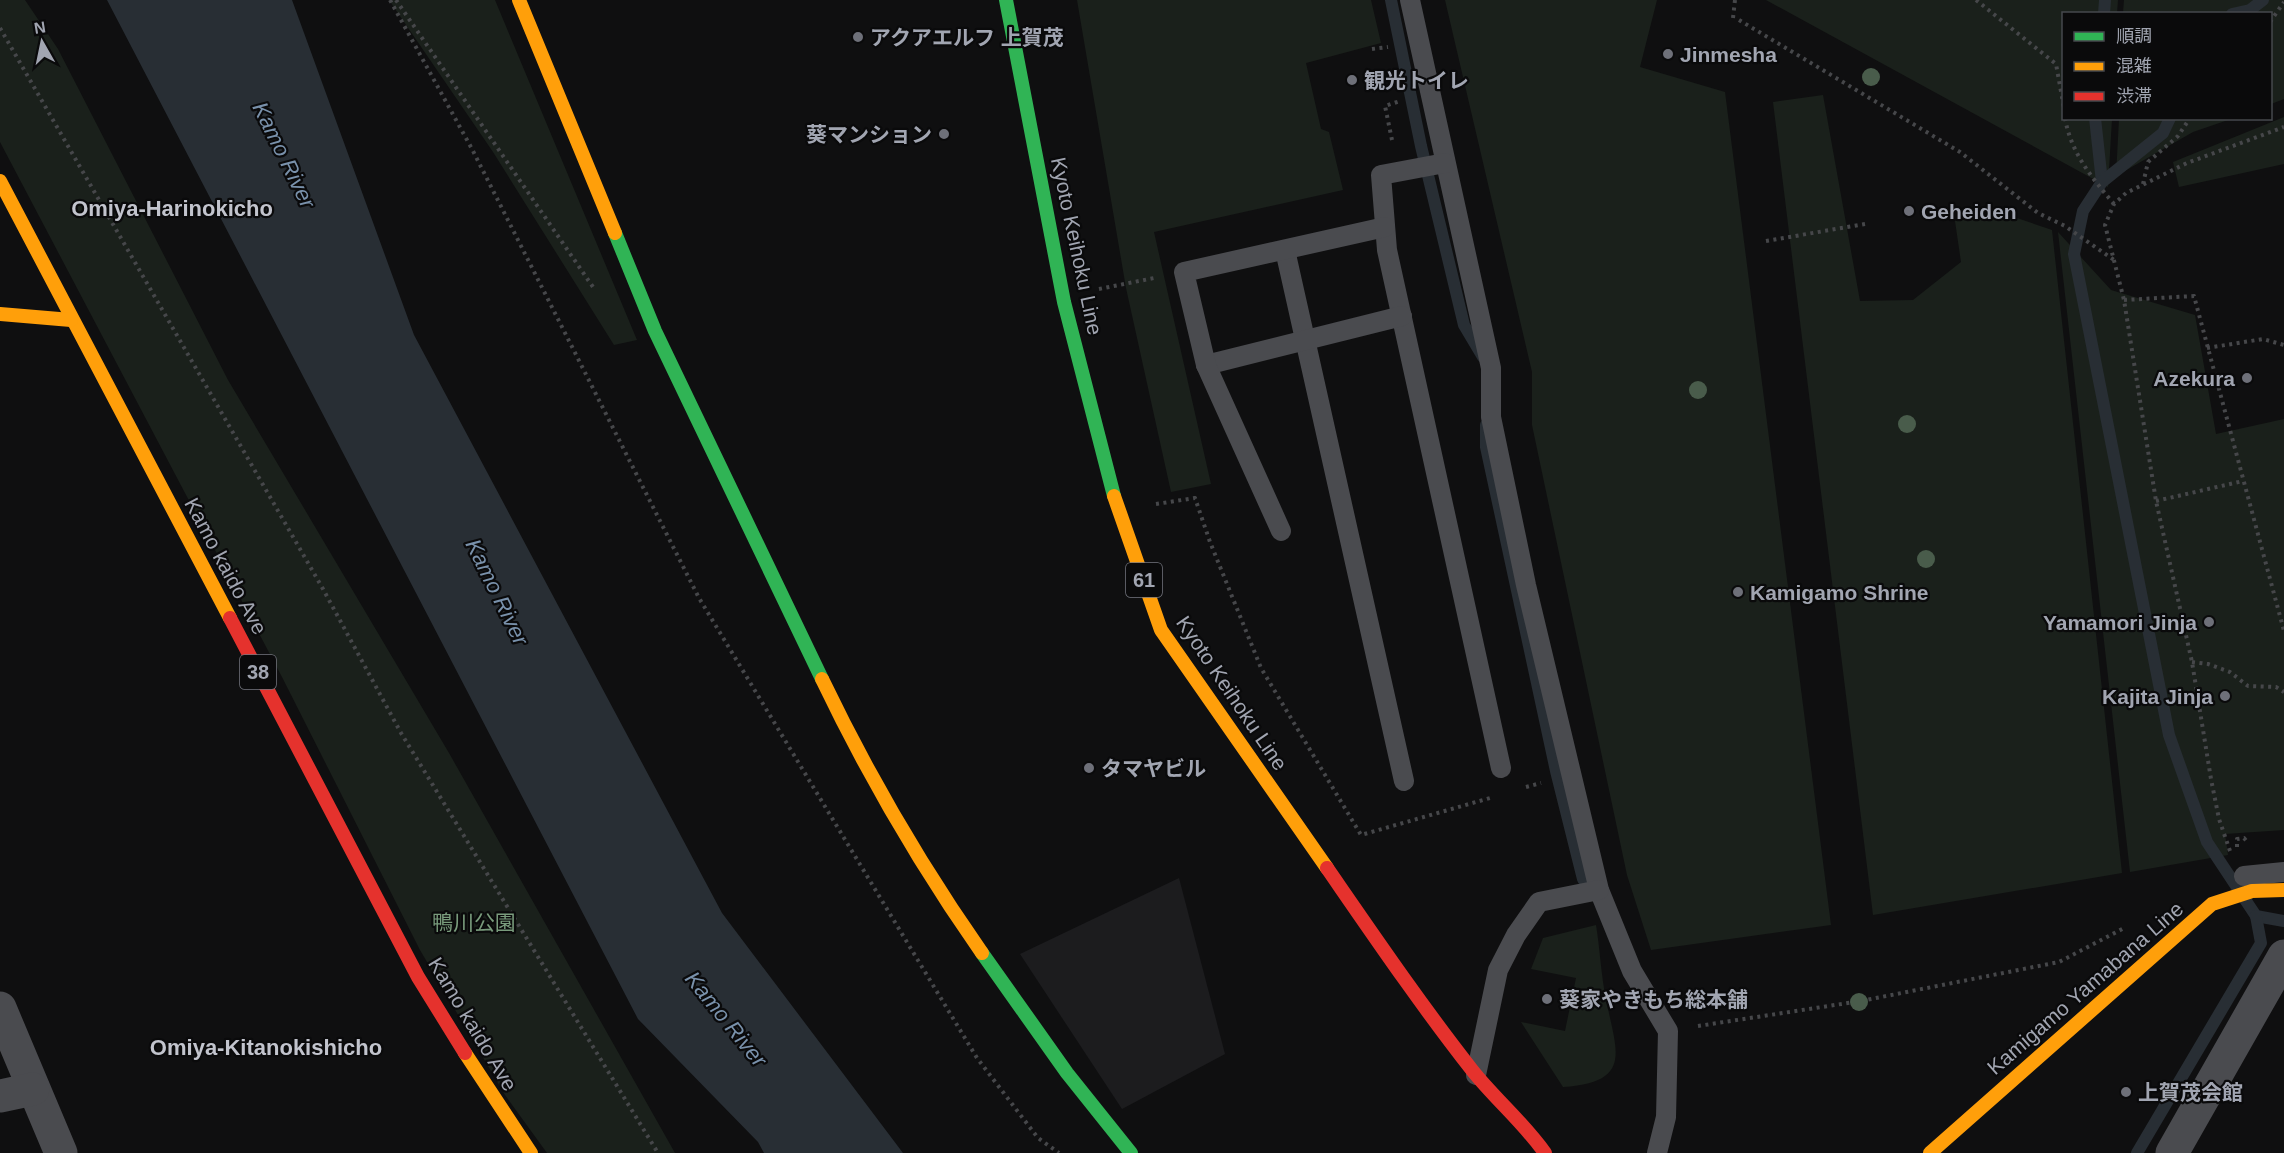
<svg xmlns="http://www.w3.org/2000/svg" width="2284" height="1153" font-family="Arial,'Noto Sans JP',sans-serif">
<rect width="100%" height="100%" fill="#0f0f10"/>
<!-- built -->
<path fill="#1c1c1e" d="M1179 878 1225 1054 1122 1109 1020 954Z"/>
<!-- green -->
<g fill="#1a201b">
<path d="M0 0H25L58 49 228 380 449 753 675 1153H547L505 1095 420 950 282 677 0 142Z"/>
<path d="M389 0H495L637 340 614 345 493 152Z"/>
<path d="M1077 0H1371L1381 43 1306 63 1321 129 1329 132 1343 190 1154 232 1211 484 1171 492 1126 288Z"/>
<path d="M1445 0H1657L1640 67 1725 92 1831 925 1651 950 1627 875 1532 425V372Z"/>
<path d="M1766 0H2118L2117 13 2064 14V118L2112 119 2108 187Z"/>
<path d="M2124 0H2284V99L2271 104 2270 14 2123 13Z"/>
<path d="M1823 95 1860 301 1913 300 1961 262 1955 221 2005 214 2052 230 2122 873 1873 915 1773 102Z"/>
<path d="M2284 117V164L2179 187 2173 162Z"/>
<path d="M2119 119V118L2231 119 2193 132 2116 176Z"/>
<path d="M2058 232 2111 290 2195 315 2216 434 2284 419V830L2225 834 2228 855 2130 872Z"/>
<path d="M1596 925C1600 949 1601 975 1606 999 1616 1051 1634 1082 1563 1087L1521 1022 1565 1031 1576 978 1531 969 1543 938Z"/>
</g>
<!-- water -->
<path fill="#282e34" d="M107 0H292L414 335 722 913 903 1153H764L758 1142 638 1019Z"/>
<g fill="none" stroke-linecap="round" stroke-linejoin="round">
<!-- stream -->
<g stroke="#282e34" stroke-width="12">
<path d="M1391 0 1421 146 1464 325 1483 357"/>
<path d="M2104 14 2105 0"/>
<path d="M2232 14 2250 10 2263 0"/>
<path d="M2095 118 2102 182 2083 211 2074 254 2169 735 2207 842 2256 916 2284 921"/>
<path d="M2102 182 2163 133 2170 118"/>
<path d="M1486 425V447L1556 771 1583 879"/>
<path d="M2137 1153 2261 943 2256 916"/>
</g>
<!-- path -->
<g stroke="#46474a" stroke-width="4" stroke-dasharray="3 4.5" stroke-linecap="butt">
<path d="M390 0 472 149 699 598 977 1058 1038 1138 1059 1153"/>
<path d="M396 0 595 290"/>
<path d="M1976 0 2056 64 2064 108"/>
<path d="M1733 18 1735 0"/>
<path d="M1739 20 1960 152 2038 213 2065 226 2114 260"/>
<path d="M2270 22 2284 2"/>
<path d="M0 28 323 589 401 733 658 1153"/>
<path d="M1372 49 1388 47"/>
<path d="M2065 118C2071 153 2092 178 2114 204"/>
<path d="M1392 140 1385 106 1400 101"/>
<path d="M2143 184 2148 162 2178 136 2190 118"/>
<path d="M1766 241 1865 224"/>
<path d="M1099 289 1154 278"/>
<path d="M2124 300 2194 296 2284 631"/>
<path d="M2207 348 2263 339 2284 345"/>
<path d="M2156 501 2243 481"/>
<path d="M1156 504 1195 498 1210 542 1261 668 1361 835 1490 798"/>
<path d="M2192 662 2208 664 2230 672 2248 686 2276 687 2284 692"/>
<path d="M1526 787 1541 783"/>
<path d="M2237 847V839L2244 838 2248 843"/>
<path d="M2230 851 2219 819 2211 779 2192 662 2156 501 2124 300 2105 225 2114 204 2126 193 2187 163 2284 127"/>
<path d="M1698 1026 1861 1001 2059 962 2126 927"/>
</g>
<!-- lane -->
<g stroke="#4a4b4f" stroke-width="20">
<path d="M1410 0 1491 368V417L1526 585 1599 890 1632 971 1668 1031 1666 1117 1657 1153"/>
<path d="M1445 163 1381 175 1387 250 1501 768"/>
<path d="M1285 250 1404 781"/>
<path d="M1206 365 1402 316"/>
<path d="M1281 531 1206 365 1184 272 1385 227"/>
<path d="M2244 876 2284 872"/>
<path d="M1476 1075 1498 970 1516 935 1539 902 1599 890"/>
</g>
<!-- street -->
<g stroke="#4a4b4f" stroke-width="33">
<path d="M0 1008 61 1153"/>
<path d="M0 1096 33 1089"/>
<path d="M2172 1153 2284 956"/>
</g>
<!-- fast -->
<g stroke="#30b455" stroke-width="14">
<path d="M1006 0 1064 302 1114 496"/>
<path d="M615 233 655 331 822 679"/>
<path d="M982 953 1067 1073 1131 1153"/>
</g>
<!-- slow -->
<g stroke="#ff9f0a" stroke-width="14">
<path d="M519 0 615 233"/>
<path d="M0 181 230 618"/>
<path d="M0 314 71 320"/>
<path d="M1114 496 1161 630 1327 868"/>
<path d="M822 679C868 775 921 866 982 953"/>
<path d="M465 1053 531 1153"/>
<path d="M1930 1153 2212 904 2252 891 2284 890"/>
</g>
<!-- jam -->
<g stroke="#e5322d" stroke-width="14">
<path d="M230 618 418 977 465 1053"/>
<path d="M1327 868C1374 936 1421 1005 1472 1070 1495 1099 1523 1122 1545 1153"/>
</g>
</g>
<!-- trees -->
<g fill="#495c4b">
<circle cx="1871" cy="77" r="9"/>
<circle cx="1698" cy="390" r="9"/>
<circle cx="1907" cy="424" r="9"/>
<circle cx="1926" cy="559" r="9"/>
<circle cx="1859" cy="1002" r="9"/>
</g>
<!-- markers -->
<g fill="#6e7079" stroke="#0a0a0b" stroke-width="2">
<circle cx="858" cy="37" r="6"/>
<circle cx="1668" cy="54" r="6"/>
<circle cx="1352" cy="80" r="6"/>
<circle cx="944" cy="134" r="6"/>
<circle cx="1909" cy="211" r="6"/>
<circle cx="2247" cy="378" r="6"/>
<circle cx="1738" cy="592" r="6"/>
<circle cx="2209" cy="622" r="6"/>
<circle cx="2225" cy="696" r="6"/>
<circle cx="1089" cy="768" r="6"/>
<circle cx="1547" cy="999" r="6"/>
<circle cx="2126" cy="1092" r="6"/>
</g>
<g text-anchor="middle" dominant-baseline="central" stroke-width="4.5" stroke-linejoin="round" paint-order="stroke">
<!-- shield labels -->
<g fill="#0a0a0b" stroke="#74767f" stroke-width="1.5">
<rect x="1126" y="563" width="36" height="34" rx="4.5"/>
<rect x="240" y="655" width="36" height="34" rx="4.5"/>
</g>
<g font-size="20" font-weight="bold" fill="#a1a5b1">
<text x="1144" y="580">61</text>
<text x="258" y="672">38</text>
</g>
<!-- poi labels -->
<g font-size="21" font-weight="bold" fill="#a1a5b1" stroke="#0a0a0b" text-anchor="start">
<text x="870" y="37">アクアエルフ 上賀茂</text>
<text x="1680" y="54">Jinmesha</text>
<text x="1364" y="80">観光トイレ</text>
<text x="932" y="134" text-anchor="end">葵マンション</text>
<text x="1921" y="211">Geheiden</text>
<text x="2235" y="378" text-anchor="end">Azekura</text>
<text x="1750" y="592">Kamigamo Shrine</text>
<text x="2197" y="622" text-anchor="end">Yamamori Jinja</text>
<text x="2213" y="696" text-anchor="end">Kajita Jinja</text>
<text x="1101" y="768">タマヤビル</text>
<text x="1559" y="999">葵家やきもち総本舗</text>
<text x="2138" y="1092">上賀茂会館</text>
</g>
<!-- street labels -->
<g font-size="21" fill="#a1a5b1" stroke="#0a0a0b">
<text transform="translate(1077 246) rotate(78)">Kyoto Keihoku Line</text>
<text transform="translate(226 566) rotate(62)">Kamo kaido Ave</text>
<text transform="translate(1232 693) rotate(56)">Kyoto Keihoku Line</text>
<text transform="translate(2085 988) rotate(-41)">Kamigamo Yamabana Line</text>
<text transform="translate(473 1024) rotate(59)">Kamo kaido Ave</text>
</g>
<!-- park labels -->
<g font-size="21" fill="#799b7c" stroke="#0a0a0b">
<text x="474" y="922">鴨川公園</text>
</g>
<!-- water labels -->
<g font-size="22" font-style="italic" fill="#7991ab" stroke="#0a0a0b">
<text transform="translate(284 155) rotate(64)">Kamo River</text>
<text transform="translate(497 592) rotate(64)">Kamo River</text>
<text transform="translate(726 1019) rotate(51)">Kamo River</text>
</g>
<!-- neighbourhood labels -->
<g font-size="22" font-weight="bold" fill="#c2c4cd" stroke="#0a0a0b">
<text x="172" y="208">Omiya-Harinokicho</text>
<text x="266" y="1047">Omiya-Kitanokishicho</text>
</g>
</g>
<!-- legend -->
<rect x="2062" y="12" width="210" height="108" fill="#0a0a0b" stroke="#46484d" stroke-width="1.5"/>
<rect x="2074" y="32" width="30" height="9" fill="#30b455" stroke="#46484d" stroke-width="1.5"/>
<text x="2116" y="42" font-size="18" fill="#a1a5b1">順調</text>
<rect x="2074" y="62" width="30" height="9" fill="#ff9f0a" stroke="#46484d" stroke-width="1.5"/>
<text x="2116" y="72" font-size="18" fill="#a1a5b1">混雑</text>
<rect x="2074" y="92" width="30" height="9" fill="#e5322d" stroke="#46484d" stroke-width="1.5"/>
<text x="2116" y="102" font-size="18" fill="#a1a5b1">渋滞</text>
<!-- north arrow -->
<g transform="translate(42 42) rotate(351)" stroke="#0a0a0b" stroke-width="4.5" paint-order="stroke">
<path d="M0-4.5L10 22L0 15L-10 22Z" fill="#a1a5b1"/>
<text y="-9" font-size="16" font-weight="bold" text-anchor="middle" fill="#a1a5b1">N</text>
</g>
</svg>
